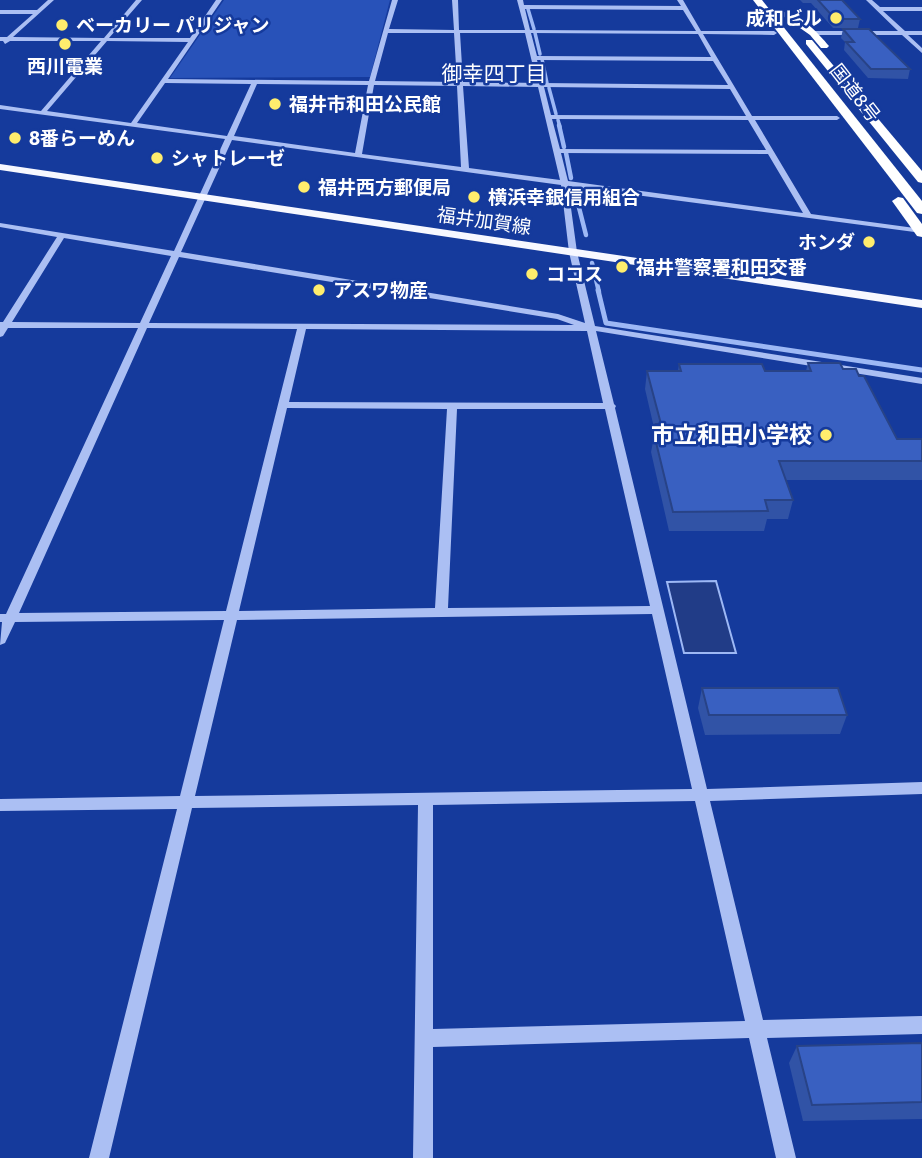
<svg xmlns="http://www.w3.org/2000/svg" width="922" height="1158" font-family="'Fira Sans','Noto Sans JP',sans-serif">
<rect width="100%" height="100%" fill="#153a9c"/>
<!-- green -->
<path fill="#2852b9" d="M224 0H390L370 77 170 78Z"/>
<!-- water -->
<path fill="#213c87" stroke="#9db8f5" stroke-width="2" d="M716 581 736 653H684L667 582Z"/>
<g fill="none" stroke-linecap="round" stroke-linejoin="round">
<!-- stream-far2 -->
<g stroke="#9db8f5" stroke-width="3.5">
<path d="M528 9 534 29"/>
<path d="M535 33 540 54"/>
<path d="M542 59 547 83"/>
<path d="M549 88 556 114"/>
<path d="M558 120 560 127"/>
</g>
<!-- stream-far1 -->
<g stroke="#9db8f5" stroke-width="4.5">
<path d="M559 125 564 147"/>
<path d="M566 153 571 178"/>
<path d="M574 188 586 235"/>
<path d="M592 263 599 292"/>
</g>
<!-- stream -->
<path stroke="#9db8f5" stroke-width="5" d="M598 290 606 323 922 370"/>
<!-- minor -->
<g fill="#abbff3" fill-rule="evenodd">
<path d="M48 0H54L13 37 104 38 136 0H142L109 38H190L216 0H222L168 79 369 81 392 0H398L389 29 454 30 452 0H458L459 30H525L517 0H523L524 5 681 6 677 0H683L701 31H774L777 33 774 35 703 34 752 116H837L840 118 837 120H755L811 214 922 229V233L568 186 577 252 595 326 922 378V384L596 331 614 404 616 406 615 408 707 789 922 782V794L710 801 763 1020 922 1016V1034L767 1038 796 1158H776L749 1038 433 1047V1158H413L418 805 192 808 109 1158H89L177 809 0 811V799L180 796 224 620 15 622 5 643 0 645 2 622H0V614H6L138 328H8L3 336 0 337V322H3L57 237 0 227V223L174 251 225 139 0 109V105L41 111 101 41H10L5 44 3 41H0V37H7L33 14H0V10H37ZM525 9 683 10 696 31 530 30ZM388 33H454L457 82 375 81ZM460 33H525L537 83 463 82ZM531 33 698 34 711 57 537 56ZM107 41 188 42 131 123 47 111ZM537 60 713 61 728 85 543 83ZM165 83 251 84 227 136 137 123ZM257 84 368 85 355 153 234 136ZM374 85 457 86 461 167 362 154ZM463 86 538 87 560 180 469 168ZM544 87 730 89 746 116 551 115ZM552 119 748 120 766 150 560 149ZM232 140 561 185 569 252 585 323 558 314 181 252ZM561 153 768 154 803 213 568 181ZM64 238 171 256 140 323 12 322ZM179 257 557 319 574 325 149 323ZM147 328 297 329 226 611 19 613ZM306 329 587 331 603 403 289 402ZM287 408 447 409 435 608 239 611ZM457 409H605L650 606 448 608ZM652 614 692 789 195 796 237 620ZM695 801 745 1021 433 1029V805Z"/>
<path d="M866 0H872L880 7H922V11H883L905 31H922V35H908L922 48V53L902 35H813L810 33 813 31H898Z"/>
</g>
<!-- major -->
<path fill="#f7f8ff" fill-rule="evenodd" d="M0 164 922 300V308L0 170Z"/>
<!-- highway -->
<g fill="#fff" fill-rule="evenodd">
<path d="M753 0H762L922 201V214L917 213Z"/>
<path d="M783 12C799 12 819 34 829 46L827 48H821L810 35 783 16Z"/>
<path d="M806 40H812L922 171V183L918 182 806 44Z"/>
<path d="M898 197 903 198 922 224V237L917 236 892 201Z"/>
</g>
</g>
<!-- wall -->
<g fill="#3153a6">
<path d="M800 0H842L860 19 858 28H833L811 3H803Z"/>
<path d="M843 29 910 69 908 79 868 78 844 50 845 42 841 38Z"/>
<path d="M808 363 843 369 897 439H922V480H786L793 500 788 519H767L764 531H669L651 452 655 432 645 389 647 371H678L679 364 765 371H806Z"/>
<path d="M702 688 847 715 840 734 705 735 698 708Z"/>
<path d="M922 1043V1119L803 1121 789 1063 797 1046Z"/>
</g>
<!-- building -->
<g fill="#3960c1" stroke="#284387" stroke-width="2">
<path d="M818 0H842L860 19H835Z"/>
<path d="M843 29H869L910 69H871L846 42H854Z"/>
<path d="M808 363H840L843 369H856L859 376H864L897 439H922V461H779L793 500H765L768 511 673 512 654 434H659L656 424H661L647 371H681L679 364H762L765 371H811Z"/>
<path d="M702 688H838L847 715H709Z"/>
<path d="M922 1043V1102L812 1105 797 1046Z"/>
</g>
<!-- markers -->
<g fill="#ffed6d" stroke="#153a9c" stroke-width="2.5">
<circle cx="836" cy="18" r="7"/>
<circle cx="62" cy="25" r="7"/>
<circle cx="65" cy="44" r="7"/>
<circle cx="275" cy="104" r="7"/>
<circle cx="15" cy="138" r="7"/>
<circle cx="157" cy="158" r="7"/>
<circle cx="304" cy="187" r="7"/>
<circle cx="474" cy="197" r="7"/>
<circle cx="869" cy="242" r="7"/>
<circle cx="622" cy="267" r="7"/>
<circle cx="532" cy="274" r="7"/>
<circle cx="319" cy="290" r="7"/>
<circle cx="826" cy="435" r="7"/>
</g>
<g text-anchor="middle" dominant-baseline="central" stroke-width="5" stroke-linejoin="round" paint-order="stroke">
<!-- far-poi labels -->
<g font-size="19" font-weight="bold" fill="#fff" stroke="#153a9c" text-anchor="start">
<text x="822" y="18" text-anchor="end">成和ビル</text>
<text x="76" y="25">ベーカリー パリジャン</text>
<text x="65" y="66" text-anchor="middle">西川電業</text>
<text x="289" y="104">福井市和田公民館</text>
<text x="29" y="138">8番らーめん</text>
<text x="171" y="158">シャトレーゼ</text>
<text x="318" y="187">福井西方郵便局</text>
<text x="488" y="197">横浜幸銀信用組合</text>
<text x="855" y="242" text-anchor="end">ホンダ</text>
<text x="636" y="267">福井警察署和田交番</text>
<text x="546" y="274">ココス</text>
<text x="333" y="290">アスワ物産</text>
</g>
<!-- far-street labels -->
<g font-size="19" fill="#fff" stroke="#153a9c">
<text transform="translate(855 93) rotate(52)">国道8号</text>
<text transform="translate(484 221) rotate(8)">福井加賀線</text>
</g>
<!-- far-neighbourhood labels -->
<g font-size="21" fill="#fff" stroke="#153a9c">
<text x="494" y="74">御幸四丁目</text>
</g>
<!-- poi labels -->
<g font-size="23" font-weight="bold" fill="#fff" stroke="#153a9c" text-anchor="end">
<text x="812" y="435">市立和田小学校</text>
</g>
</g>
</svg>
